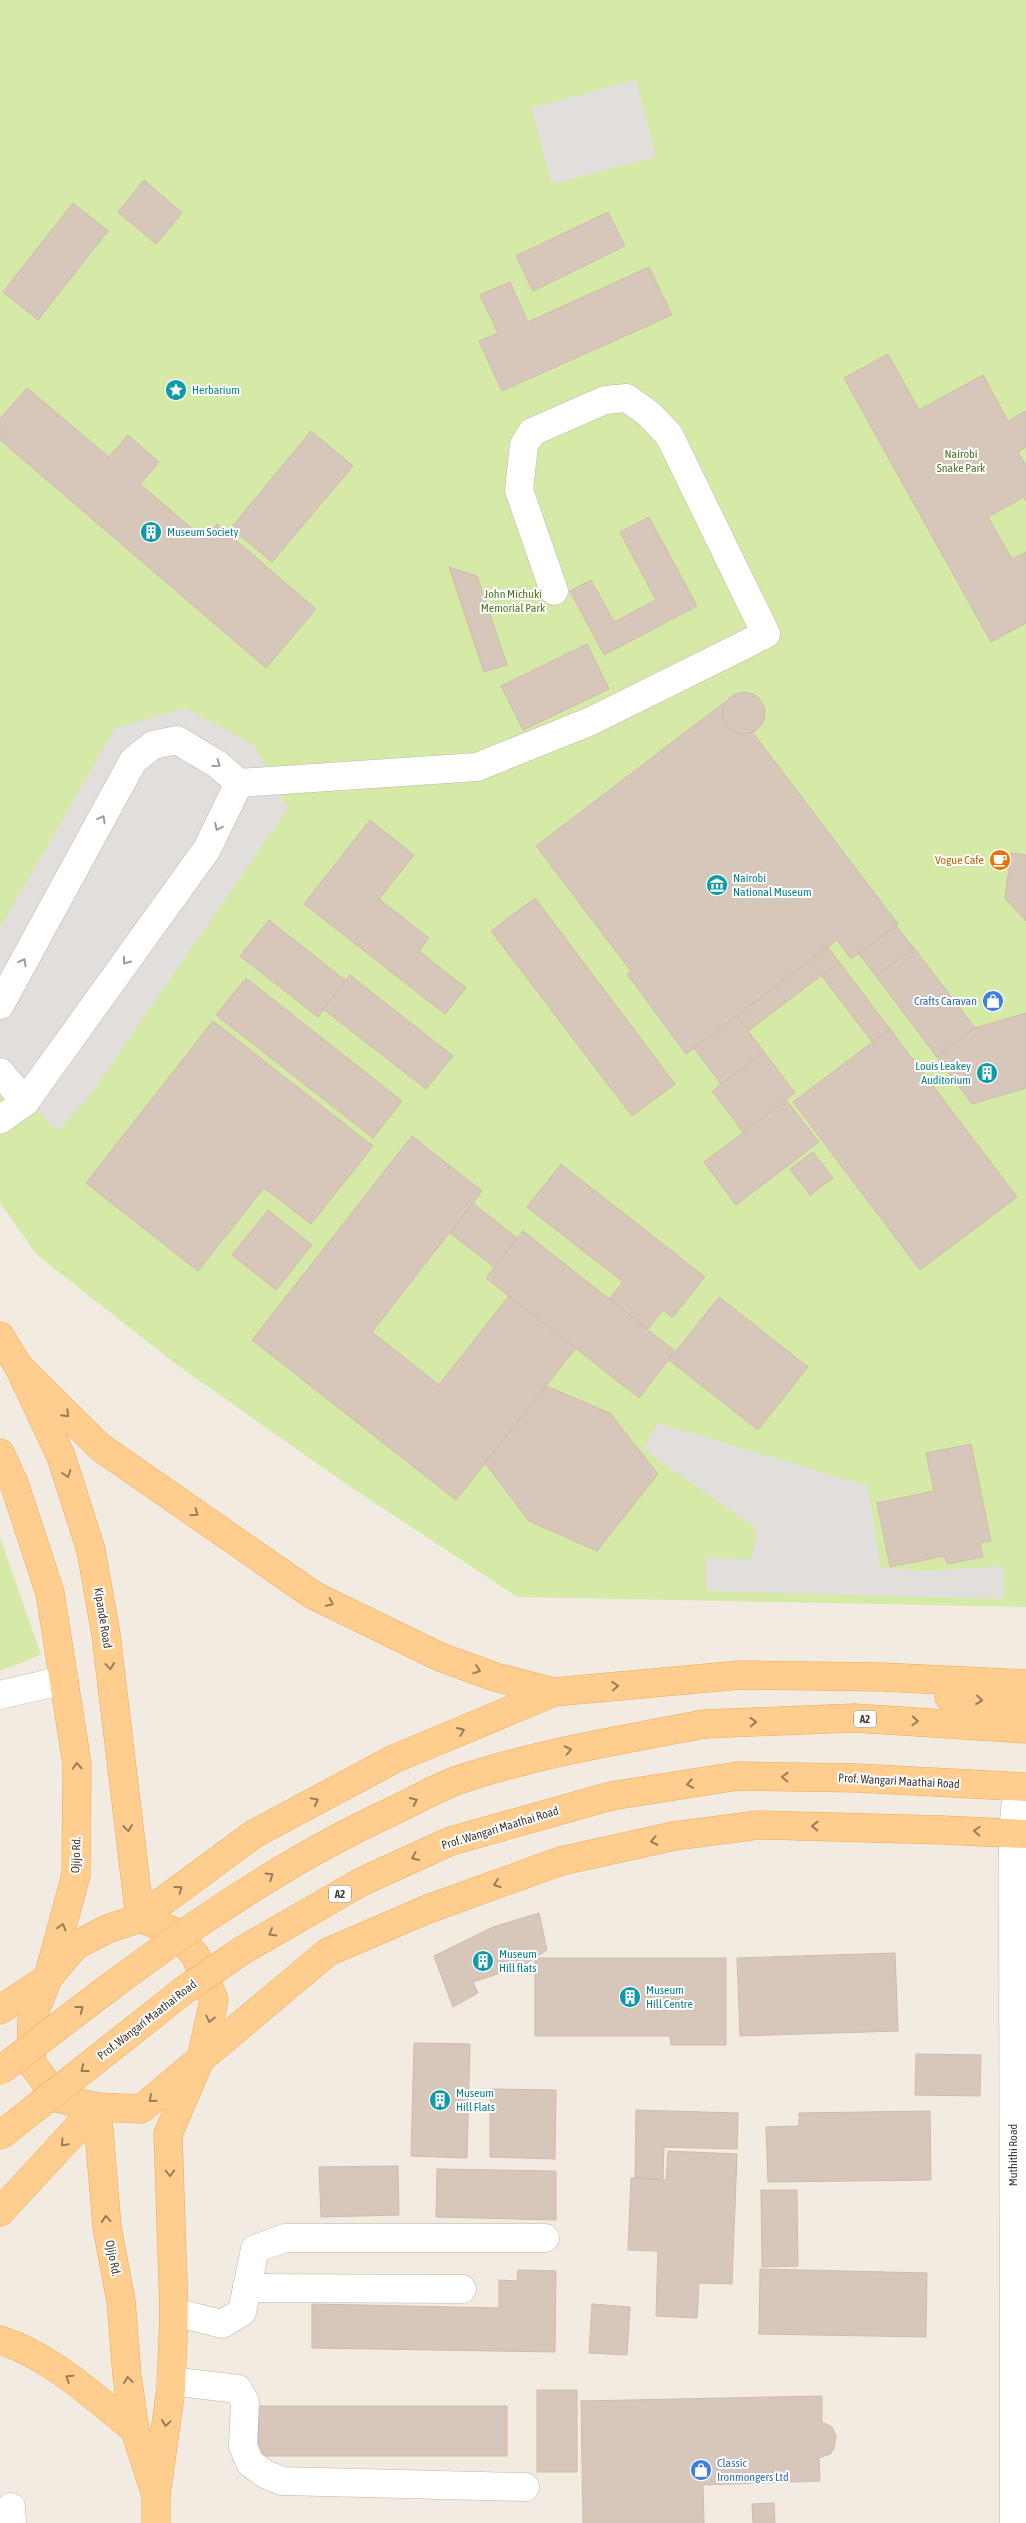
<svg xmlns="http://www.w3.org/2000/svg" width="1026" height="2523" font-family="'Asap Condensed',sans-serif">
<rect width="100%" height="100%" fill="#f2ebe2"/>
<!-- green -->
<g fill="#d6eaa7">
<path d="M0 0H1026V1607L517 1597 342 1481 177 1365 37 1255 0 1203Z"/>
<path d="M0 1537 41 1655 0 1671Z"/>
</g>
<!-- parking -->
<g fill="#e2dedb">
<path d="M636 80 656 157 552 184 531 108Z"/>
<path d="M185 708 254 745 288 808 88 1098 58 1131 0 1076V928L115 728Z"/>
<path d="M658 1423 868 1486 881 1568 928 1571 1003 1566 1004 1599 707 1591 705 1558 752 1559 757 1529 643 1449Z"/>
</g>
<!-- building -->
<g fill="#d7c7ba" stroke="#d0bba9">
<path d="M144 180 182 213 156 244 118 212Z"/>
<path d="M73 203 108 231 38 320 3 292Z"/>
<path d="M608 212 625 246 533 291 516 256Z"/>
<path d="M649 267 672 315 502 391 479 341 498 333 480 295 510 282 528 322Z"/>
<path d="M888 354 919 410 983 375 1008 421 1026 411V447L1018 452 1026 466V501L1024 497 988 517 1012 559 1026 552V623L991 642 844 378Z"/>
<path d="M27 388 109 457 128 435 159 462 140 484 204 539 217 524 316 609 266 668 0 440V419Z"/>
<path d="M311 431 353 466 272 562 231 528Z"/>
<path d="M649 517 697 606 604 655 570 591 591 580 614 622 656 600 620 532Z"/>
<path d="M449 567 477 576 507 665 484 672Z"/>
<path d="M587 644 609 689 523 730 501 686Z"/>
<circle cx="744" cy="713" r="21"/>
<path d="M725 702 722 715 728 728 740 734 753 733 898 924 851 959 837 940 686 1054 627 974 631 971 536 846Z"/>
<path d="M370 820 414 855 379 899 429 938 419 951 466 988 445 1014 304 904Z"/>
<path d="M1011 853 1026 855V921L1005 898Z"/>
<path d="M535 898 675 1084 632 1116 491 931Z"/>
<path d="M269 920 346 981 318 1017 240 956Z"/>
<path d="M896 926 914 948 876 976 859 954Z"/>
<path d="M828 947 839 962 748 1031 737 1016Z"/>
<path d="M914 948 975 1028 937 1057 876 976Z"/>
<path d="M839 962 890 1029 873 1043 822 976Z"/>
<path d="M350 975 453 1056 426 1089 323 1009Z"/>
<path d="M246 978 402 1101 373 1138 216 1015Z"/>
<path d="M1026 1013V1088L972 1104 937 1057 975 1028Z"/>
<path d="M737 1016 764 1052 721 1084 694 1048Z"/>
<path d="M213 1021 373 1146 311 1224 264 1188 198 1271 86 1183Z"/>
<path d="M890 1029 1017 1197 920 1270 793 1102Z"/>
<path d="M764 1052 795 1093 743 1132 712 1091Z"/>
<path d="M786 1100 819 1142 736 1205 704 1162Z"/>
<path d="M412 1136 482 1191 372 1332 439 1385 509 1296 576 1348 456 1500 252 1340Z"/>
<path d="M813 1152 833 1178 810 1195 790 1169Z"/>
<path d="M561 1164 705 1277 672 1318 663 1310 648 1329 609 1299 623 1282 527 1207Z"/>
<path d="M473 1203 518 1239 495 1268 450 1233Z"/>
<path d="M268 1210 312 1245 276 1290 232 1255Z"/>
<path d="M523 1231 675 1351 639 1398 486 1278Z"/>
<path d="M719 1297 808 1367 758 1430 669 1360Z"/>
<path d="M546 1386 610 1413 658 1474 597 1551 529 1521 485 1463Z"/>
<path d="M971 1444 991 1541 980 1543 983 1557 947 1564 945 1556 890 1567 877 1503 934 1491 926 1453Z"/>
<path d="M539 1913 547 1950 522 1966 473 1982 478 1993 453 2007 434 1956 493 1927Z"/>
<path d="M895 1953 898 2031 740 2036 737 1958Z"/>
<path d="M535 1958H726V2045H671L670 2036H535Z"/>
<path d="M414 2043 470 2044 467 2158 411 2156Z"/>
<path d="M916 2054 981 2055 980 2096 915 2095Z"/>
<path d="M490 2089 556 2090 555 2159 490 2157Z"/>
<path d="M636 2110 738 2113 737 2149 664 2147 663 2179 635 2178Z"/>
<path d="M930 2111 931 2180 768 2182 766 2127 799 2126V2113Z"/>
<path d="M668 2151 737 2154 732 2284 699 2283 697 2318 656 2316 658 2251 628 2250 631 2178 666 2180Z"/>
<path d="M398 2166 399 2215 321 2217 319 2167Z"/>
<path d="M437 2169 556 2171V2220L436 2217Z"/>
<path d="M761 2190H797L798 2266 762 2267Z"/>
<path d="M760 2269 927 2273 926 2337 759 2334Z"/>
<path d="M518 2270 556 2271 555 2352 312 2348V2304L499 2308V2280L517 2281Z"/>
<path d="M592 2304 630 2307 627 2355 589 2353Z"/>
<rect x="537" y="2390" width="40" height="82"/>
<path d="M822 2396V2422L832 2427 836 2436 834 2449 830 2454 819 2458 820 2481 703 2485 704 2523H583L581 2401Z"/>
<path d="M258 2406H507V2456H259Z"/>
<path d="M774 2503 775 2523H753L752 2504Z"/>
</g>
<g fill="none" stroke-linecap="round" stroke-linejoin="round">
<!-- minor casing -->
<g stroke="#c1b4a7" stroke-width="29">
<g id="minor">
<path d="M0 1005 133 761 153 745 177 740 217 764 239 783 477 767 591 721 766 634 669 435 649 414 627 398 605 400 532 432 524 445 519 490 554 591"/>
<path d="M0 1072 25 1102"/>
<path d="M0 1120 25 1102 207 849 239 783"/>
<path d="M0 1695 64 1680"/>
<path d="M247 2288 462 2289"/>
<path d="M174 2312 222 2324 242 2312 255 2249 285 2238H545"/>
<path d="M171 2381 238 2389 245 2402 243 2446 250 2463 265 2474 282 2481 525 2487"/>
<path d="M11 2507 12 2523"/>
<path d="M1014 2523 1013 1833 1017 1787"/>
</g>
</g>
<!-- major casing -->
<g stroke="#eba957" stroke-width="29">
<g id="major">
<path d="M0 1336 19 1367 61 1456 91 1550 106 1635 140 1918"/>
<path d="M19 1367 100 1447 313 1595 440 1657 495 1677 554 1692"/>
<path d="M0 1453 15 1486 50 1593 77 1764 76 1875 48 1978 32 2018 31 2062 57 2098 97 2107 107 2227 121 2301 127 2376 135 2430 156 2495"/>
<path d="M949 1697 1026 1705"/>
<path d="M704 1724 854 1718 1026 1729"/>
<path d="M738 1776 857 1778 1026 1787"/>
<path d="M140 1918 173 1931 195 1955 214 2000 202 2055 168 2134 174 2312 171 2389 156 2495V2523"/>
<path d="M0 2010 48 1978 75 1946 107 1929 140 1918 254 1834 394 1759 554 1692 740 1675 882 1677 1026 1684"/>
<path d="M0 2212 97 2107 141 2109 328 1952 428 1909 561 1861 674 1836 758 1825 943 1830 1026 1834"/>
<path d="M0 2340C51 2356 94 2397 135 2430"/>
</g>
</g>
<!-- minor -->
<use href="#minor" stroke="#fff" stroke-width="28"/>
<!-- major -->
<use href="#major" stroke="#ffce8e" stroke-width="28"/>
<!-- major-bridge casing -->
<g stroke="#eba957" stroke-width="29" stroke-linecap="butt">
<g id="major-bridge">
<path d="M0 2071C125 1975 249 1877 393 1811 414 1801 436 1788 458 1780 538 1753 622 1740 704 1724"/>
<path d="M0 2136 183 1991 243 1950 361 1882 451 1841 611 1796 738 1776"/>
</g>
</g>
<!-- major-bridge -->
<use href="#major-bridge" stroke="#ffce8e" stroke-width="28"/>
</g>
<!-- one-way arrows -->
<defs><path id="oneway-chevron" d="M-2-3.5L2.5 0L-2 3.5" fill="none" stroke-width="1.6" stroke-linecap="round" stroke-linejoin="round" transform="scale(1.25)"/></defs>
<g stroke="#a29c98">
<use href="#oneway-chevron" transform="translate(217 764) rotate(36)"/>
<use href="#oneway-chevron" transform="translate(102 819) rotate(-61)"/>
<use href="#oneway-chevron" transform="translate(218 827) rotate(116)"/>
<use href="#oneway-chevron" transform="translate(126 961) rotate(126)"/>
<use href="#oneway-chevron" transform="translate(23 962) rotate(-61)"/>
</g>
<g stroke="#987d5b">
<use href="#oneway-chevron" transform="translate(66 1414) rotate(45)"/>
<use href="#oneway-chevron" transform="translate(67 1474) rotate(72)"/>
<use href="#oneway-chevron" transform="translate(195 1513) rotate(35)"/>
<use href="#oneway-chevron" transform="translate(330 1603) rotate(26)"/>
<use href="#oneway-chevron" transform="translate(110 1666) rotate(85)"/>
<use href="#oneway-chevron" transform="translate(477 1670) rotate(19)"/>
<use href="#oneway-chevron" transform="translate(615 1686) rotate(-5)"/>
<use href="#oneway-chevron" transform="translate(979 1700) rotate(6)"/>
<use href="#oneway-chevron" transform="translate(915 1721) rotate(3)"/>
<use href="#oneway-chevron" transform="translate(753 1722) rotate(-2)"/>
<use href="#oneway-chevron" transform="translate(461 1731) rotate(-23)"/>
<use href="#oneway-chevron" transform="translate(568 1750) rotate(-12)"/>
<use href="#oneway-chevron" transform="translate(77 1766) rotate(-93)"/>
<use href="#oneway-chevron" transform="translate(785 1777) rotate(-179)"/>
<use href="#oneway-chevron" transform="translate(690 1784) rotate(171)"/>
<use href="#oneway-chevron" transform="translate(315 1801) rotate(-28)"/>
<use href="#oneway-chevron" transform="translate(414 1801) rotate(-25)"/>
<use href="#oneway-chevron" transform="translate(815 1826) rotate(-179)"/>
<use href="#oneway-chevron" transform="translate(128 1828) rotate(83)"/>
<use href="#oneway-chevron" transform="translate(977 1831) rotate(-177)"/>
<use href="#oneway-chevron" transform="translate(654 1841) rotate(168)"/>
<use href="#oneway-chevron" transform="translate(415 1857) rotate(156)"/>
<use href="#oneway-chevron" transform="translate(270 1876) rotate(-32)"/>
<use href="#oneway-chevron" transform="translate(497 1884) rotate(160)"/>
<use href="#oneway-chevron" transform="translate(179 1889) rotate(-36)"/>
<use href="#oneway-chevron" transform="translate(62 1927) rotate(-75)"/>
<use href="#oneway-chevron" transform="translate(272 1933) rotate(150)"/>
<use href="#oneway-chevron" transform="translate(80 2009) rotate(-38)"/>
<use href="#oneway-chevron" transform="translate(210 2019) rotate(102)"/>
<use href="#oneway-chevron" transform="translate(84 2069) rotate(142)"/>
<use href="#oneway-chevron" transform="translate(152 2099) rotate(139)"/>
<use href="#oneway-chevron" transform="translate(64 2143) rotate(133)"/>
<use href="#oneway-chevron" transform="translate(170 2173) rotate(88)"/>
<use href="#oneway-chevron" transform="translate(106 2219) rotate(-95)"/>
<use href="#oneway-chevron" transform="translate(69 2378) rotate(-146)"/>
<use href="#oneway-chevron" transform="translate(128 2380) rotate(-97)"/>
<use href="#oneway-chevron" transform="translate(166 2423) rotate(98)"/>
</g>
<!-- icons -->
<defs>
<g id="sight-disc" transform="scale(1.125)"><circle r="9.5" fill="#0f9aa8" stroke="#fff"/><path d="M0-6L1.8-2.2L6-1.7L2.9 1.2L3.7 5.4L0 3.3L-3.7 5.4L-2.9 1.2L-6-1.7L-1.8-2.2Z" fill="#fff"/></g>
<g id="building-disc" transform="scale(1.125)"><circle r="9.5" fill="#0f9aa8" stroke="#fff"/><path d="M-4-6H4V6H1V3H-1V6H-4ZM-2.5-4.3h1.7v1.8h-1.7ZM.8-4.3h1.7v1.8H.8ZM-2.5-1h1.7V.8h-1.7ZM.8-1h1.7V.8H.8Z" fill="#fff"/></g>
<g id="cafe-disc" transform="scale(1.125)"><circle r="9.5" fill="#e8710a" stroke="#fff"/><path d="M-5.5-4.5H6V0H3Q3 3.5 0 3.5H-2.5Q-5.5 3.5-5.5 0ZM3-3.2v2h1.7v-2ZM-6 4.5H4V6H-6Z" fill="#fff"/></g>
<g id="museum-disc" transform="scale(1.125)"><circle r="9.5" fill="#0f9aa8" stroke="#fff"/><path d="M0-6L6-3V-2H-6V-3ZM-5-1h2V3h-2ZM-1-1h2V3h-2ZM3-1h2V3H3ZM-6 4H6V6H-6Z" fill="#fff"/></g>
<g id="shop-disc" transform="scale(1.125)"><circle r="9.5" fill="#3f7fe0" stroke="#fff"/><path d="M-5-2.5h2.3a2.7 3.5 0 0 1 5.4 0H5L5.5 6h-11ZM-1.5-2.5h3a1.5 2.3 0 0 0-3 0Z" fill="#fff"/></g>
</defs>
<g fill-rule="evenodd">
<use href="#sight-disc" x="176" y="390"/>
<use href="#building-disc" x="151" y="532"/>
<use href="#cafe-disc" x="1000" y="860"/>
<use href="#museum-disc" x="717" y="885"/>
<use href="#shop-disc" x="993" y="1001"/>
<use href="#building-disc" x="987" y="1073"/>
<use href="#building-disc" x="483" y="1961"/>
<use href="#building-disc" x="630" y="1997"/>
<use href="#building-disc" x="440" y="2100"/>
<use href="#shop-disc" x="701" y="2470"/>
</g>
<g text-anchor="middle" dominant-baseline="central" stroke-width="4" stroke-linejoin="round" paint-order="stroke">
<!-- shield labels -->
<g fill="#fff" stroke="#7c7570" stroke-width="1">
<rect x="854" y="1710.5" width="22" height="17" rx="4"/>
<rect x="329" y="1885.5" width="22" height="17" rx="4"/>
</g>
<g font-size="11" font-weight="bold" fill="#443a32">
<text x="865" y="1719">A2</text>
<text x="340" y="1894">A2</text>
</g>
<!-- culture labels -->
<g font-size="12" fill="#0d838f" stroke="#fff" text-anchor="start">
<text x="192" y="390">Herbarium</text>
<text x="167" y="532">Museum Society</text>
<text x="733" y="878">Nairobi<tspan x="733" dy="14">National Museum</tspan></text>
<text x="971" y="1066" text-anchor="end">Louis Leakey<tspan x="971" dy="14">Auditorium</tspan></text>
<text x="499" y="1954">Museum<tspan x="499" dy="14">Hill flats</tspan></text>
<text x="646" y="1990">Museum<tspan x="646" dy="14">Hill Centre</tspan></text>
<text x="456" y="2093">Museum<tspan x="456" dy="14">Hill Flats</tspan></text>
</g>
<!-- park labels -->
<g font-size="12" fill="#507823" stroke="#fff">
<text x="961" y="454">Nairobi<tspan x="961" dy="14">Snake Park</tspan></text>
<text x="513" y="594">John Michuki<tspan x="513" dy="14">Memorial Park</tspan></text>
</g>
<!-- food labels -->
<g font-size="12" fill="#c56008" stroke="#fff" text-anchor="end">
<text x="984" y="860">Vogue Cafe</text>
</g>
<!-- shop labels -->
<g font-size="12" fill="#366cbe" stroke="#fff" text-anchor="end">
<text x="977" y="1001">Crafts Caravan</text>
<text x="717" y="2463" text-anchor="start">Classic<tspan x="717" dy="14">Ironmongers Ltd</tspan></text>
</g>
<!-- street labels -->
<g font-size="12" fill="#443a32" stroke="#fff">
<text transform="translate(103 1618) rotate(81)">Kipande Road</text>
<text transform="translate(899 1781) rotate(3)">Prof. Wangari Maathai Road</text>
<text transform="translate(500 1828) rotate(-17)">Prof. Wangari Maathai Road</text>
<text transform="translate(76 1855) rotate(-88)">Ojijo Rd.</text>
<text transform="translate(147 2020) rotate(-38)">Prof. Wangari Maathai Road</text>
<text transform="translate(1013 2155) rotate(-90)">Muthithi Road</text>
<text transform="translate(113 2258) rotate(79)">Ojijo Rd.</text>
</g>
</g>
</svg>
